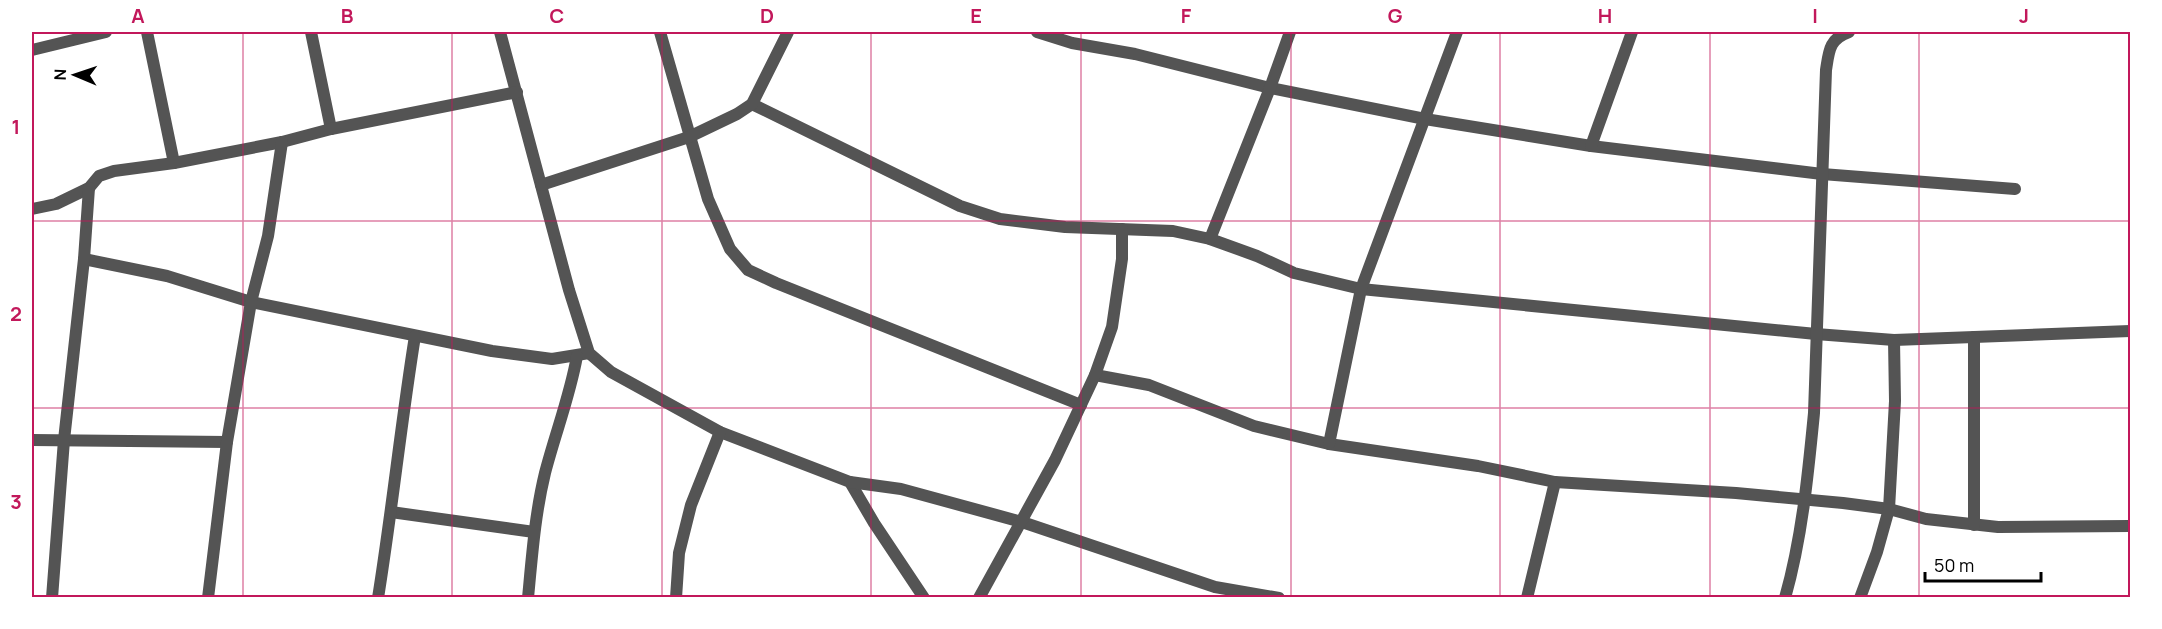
<svg xmlns="http://www.w3.org/2000/svg" width="2162" height="629" font-family="Manrope,sans-serif">
<rect width="100%" height="100%" fill="#fff"/>
<g fill="none" stroke-linecap="round" stroke-linejoin="round">
<!-- minor -->
<g stroke="#545454" stroke-width="12">
<path d="M147 32 174 163"/>
<path d="M311 32 331 129"/>
<path d="M500 32 569 290 589 353 611 372 720 432 850 482 874 523 924 598"/>
<path d="M660 32 708 199 730 249 748 270 776 283 1081 405"/>
<path d="M1037 32 1072 43 1135 54 1270 88 1425 119 1591 146 1822 174 2015 189"/>
<path d="M32 50 106 32"/>
<path d="M752 104 960 206 1000 219 1065 227 1173 231 1210 239 1257 256 1294 273 1361 289 1816 334 1894 340 2130 331"/>
<path d="M1591 146 1632 32"/>
<path d="M541 185 689 137 737 114 752 104 788 32"/>
<path d="M32 209 56 204 89 188 99 176 114 171 174 163 282 142 331 129 517 92"/>
<path d="M1210 239 1270 88 1290 32"/>
<path d="M84 259 167 276 251 302 492 351 552 359 589 353"/>
<path d="M1095 375 1149 385 1254 426 1329 444 1478 466 1555 482 1736 493 1843 503 1889 509 1926 519 1998 527 2130 526"/>
<path d="M32 440 227 442"/>
<path d="M1329 444 1361 289 1457 32"/>
<path d="M850 482 901 489 1022 522 1215 587 1279 598"/>
<path d="M391 512 534 532"/>
<path d="M1974 525V337"/>
<path d="M52 598 64 440 84 259 89 188"/>
<path d="M208 598 227 442 251 302 268 236 282 142"/>
<path d="M378 598C392 511 401 423 415 336"/>
<path d="M528 598C532 556 535 514 545 473 555 434 570 396 577 356"/>
<path d="M676 598 679 553 691 505 720 432"/>
<path d="M979 598 1055 460 1095 375 1112 327 1122 259V229"/>
<path d="M1527 598 1555 482"/>
<path d="M1785 598C1802 538 1808 475 1814 413L1826 70C1829 51 1829 39 1849 32"/>
<path d="M1860 598 1877 552 1889 509 1895 401 1894 340"/>
</g>
</g>
<!-- grid -->
<path fill="none" stroke="#c2185b" stroke-width="1.5" stroke-opacity="0.55" d="M243 32V598M452 32V598M662 32V598M871 32V598M1081 32V598M1291 32V598M1500 32V598M1710 32V598M1919 32V598M32 221H2130M32 408H2130"/>
<!-- border -->
<rect width="2162" height="629" fill="none" stroke="#ffffff" stroke-width="66"/>
<!-- north arrow -->
<g transform="translate(75 75) rotate(272)" stroke="#ffffff" stroke-width="4.5" paint-order="stroke">
<path d="M0-4.5L10 22L0 15L-10 22Z" fill="#000000"/>
<text y="-9" font-size="16" font-weight="bold" text-anchor="middle" fill="#000000">N</text>
</g>
<!-- scale -->
<path d="M1925 572v9h116v-9" fill="none" stroke="#000000" stroke-width="3"/>
<text x="1934" y="572" font-size="18" fill="#000000" stroke="#ffffff" stroke-width="4.5" paint-order="stroke">50 m</text>
<rect x="33" y="33" width="2096" height="563" fill="none" stroke="#c2185b" stroke-width="2"/>
<g font-size="20" text-anchor="middle" font-weight="bold" fill="#c2185b">
<text x="138" y="23">A</text>
<text x="347" y="23">B</text>
<text x="557" y="23">C</text>
<text x="767" y="23">D</text>
<text x="976" y="23">E</text>
<text x="1186" y="23">F</text>
<text x="1395" y="23">G</text>
<text x="1605" y="23">H</text>
<text x="1815" y="23">I</text>
<text x="2024" y="23">J</text>
<text x="16" y="134">1</text>
<text x="16" y="321">2</text>
<text x="16" y="509">3</text>
</g>
</svg>
